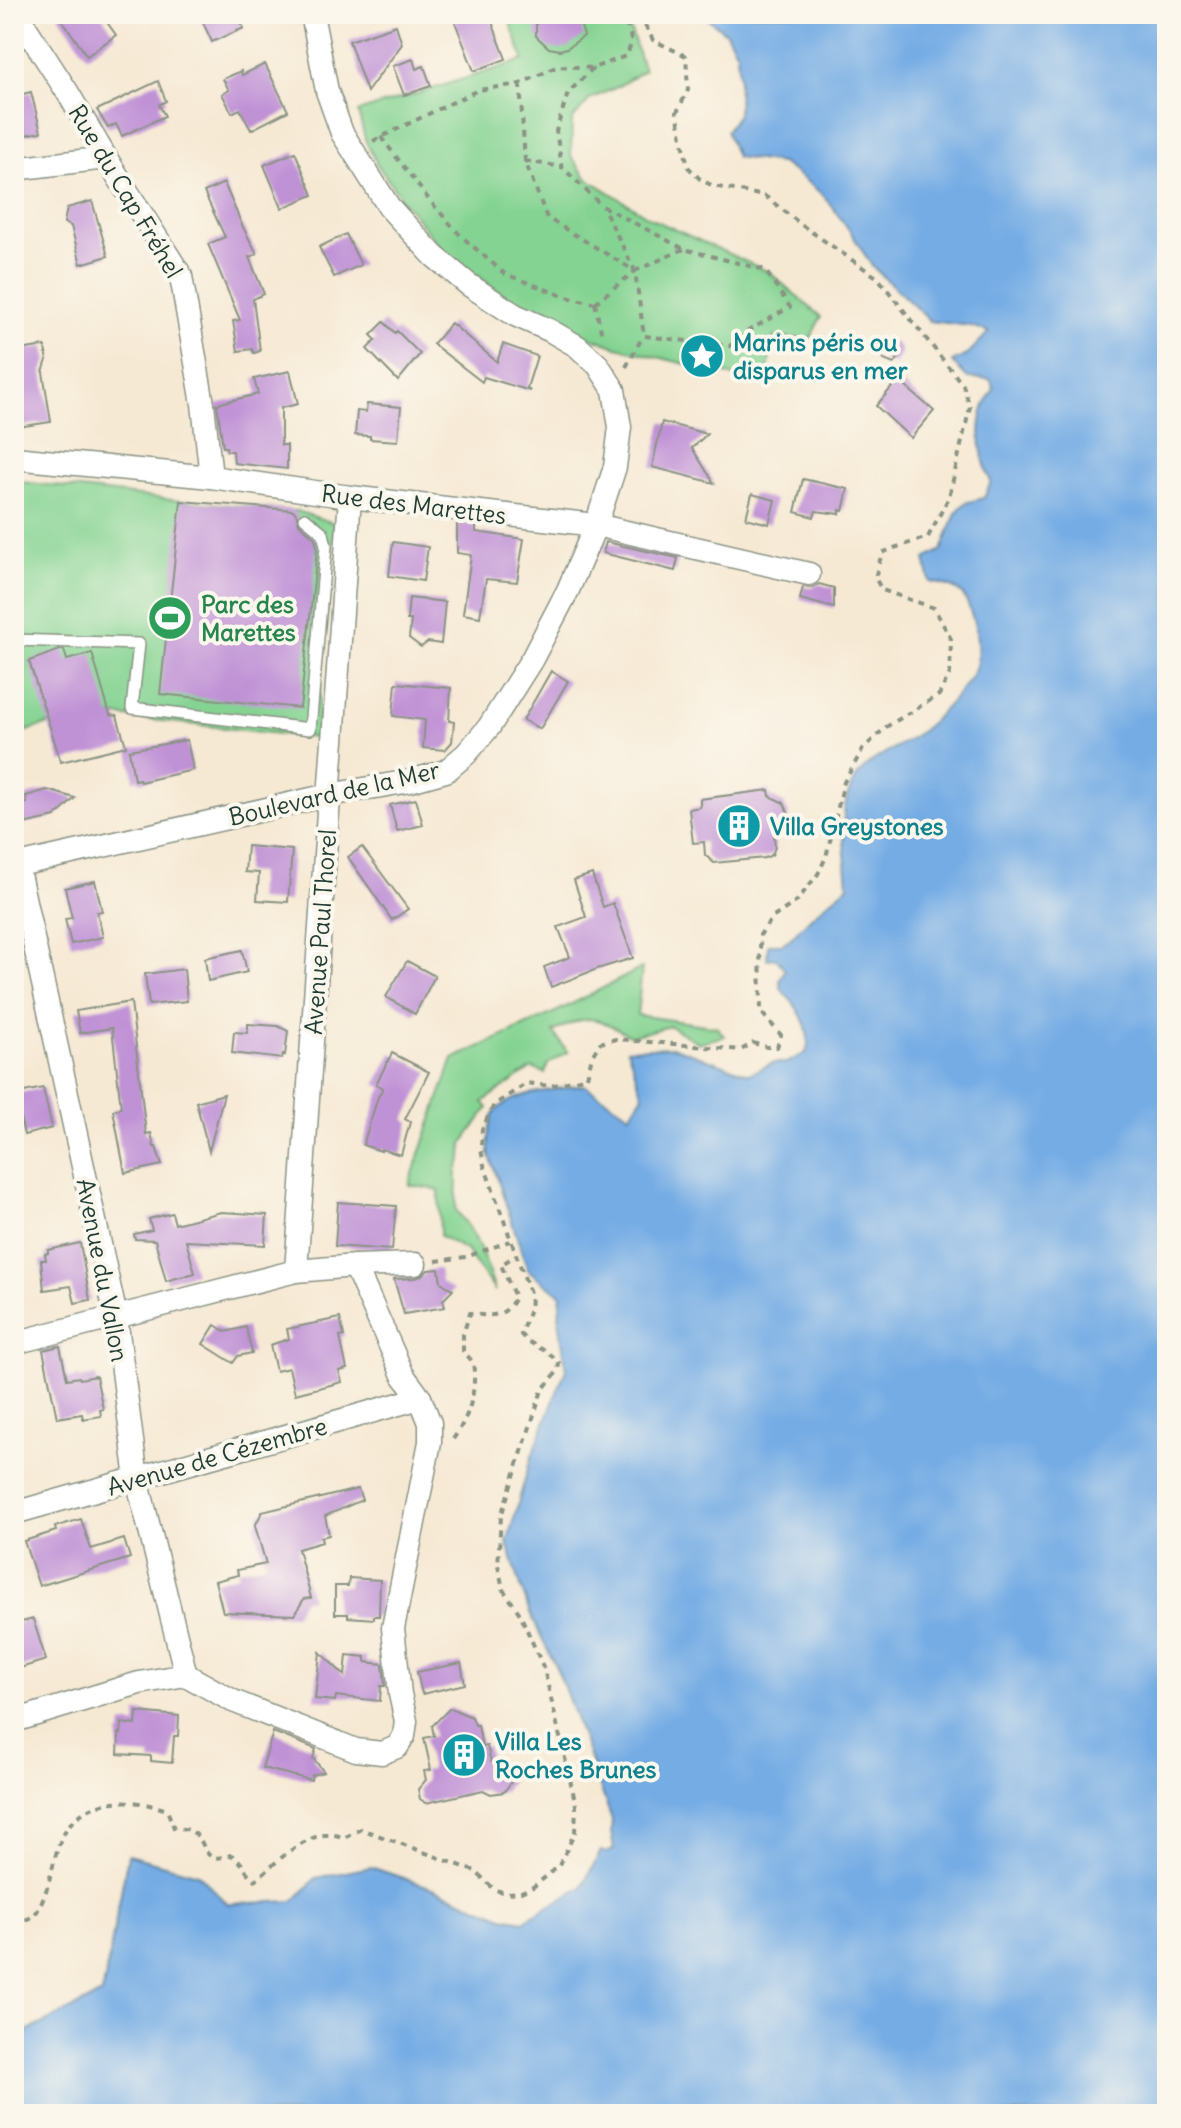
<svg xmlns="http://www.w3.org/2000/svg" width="1181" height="2128" font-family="Delius,sans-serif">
<rect width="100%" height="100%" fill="#fbf7ec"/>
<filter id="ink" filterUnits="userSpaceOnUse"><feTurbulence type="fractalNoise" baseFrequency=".0125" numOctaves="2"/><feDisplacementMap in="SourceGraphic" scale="16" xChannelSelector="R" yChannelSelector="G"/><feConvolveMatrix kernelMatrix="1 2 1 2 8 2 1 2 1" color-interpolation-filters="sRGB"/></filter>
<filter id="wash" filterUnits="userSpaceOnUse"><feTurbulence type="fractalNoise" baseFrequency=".006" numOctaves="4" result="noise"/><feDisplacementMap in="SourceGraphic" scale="32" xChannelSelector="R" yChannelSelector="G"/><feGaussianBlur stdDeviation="1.8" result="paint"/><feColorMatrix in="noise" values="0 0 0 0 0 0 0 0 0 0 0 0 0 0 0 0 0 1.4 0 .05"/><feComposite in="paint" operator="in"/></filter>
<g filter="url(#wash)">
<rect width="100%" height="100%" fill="#f6e9d4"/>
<!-- green -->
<g fill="#84d392" stroke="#528863" stroke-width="2">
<path d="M522 14H607L628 22 644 70 617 87 590 99 572 120 571 156 587 178 652 219 769 272 821 317 810 339 773 337 766 384 617 347 539 318 497 290 444 252 407 206 378 166 366 142 358 112 524 60 510 22Z"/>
<path d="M14 481 181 501 297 511 334 523 316 738 117 716 82 714 14 735Z"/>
<path d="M642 968 637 1015 717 1027 724 1036 699 1043 670 1026 631 1036C595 1017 590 1012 553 1032L568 1052 548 1064 545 1073 532 1068 483 1102 488 1108 463 1143 462 1158 457 1171 456 1210C478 1236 485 1260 495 1291L466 1250 440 1236 439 1190 409 1185 453 1059 562 1009Z"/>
</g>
<!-- water -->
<path fill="#75ace4" stroke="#4a748c" stroke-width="2" d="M702 14H1167V2114H14V2025L24 2033 102 1994 128 1855 198 1874 228 1904 294 1901 316 1878 371 1867 435 1889 503 1917 523 1921 582 1887 601 1851 607 1853 614 1849 611 1832 612 1820 560 1676 529 1611 507 1543 530 1461 566 1369 559 1319 561 1295 528 1270 489 1153C489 1141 488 1125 494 1114 507 1092 560 1089 584 1085L630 1115 643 1095 627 1049 674 1047 749 1074 773 1063H787L806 1053C812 1037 804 1018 794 1004 789 997 780 992 780 982 780 978 783 974 785 970L776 958 767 959 768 944H781L790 939 813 915 848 886C846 851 835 809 856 778 869 758 897 748 916 735 931 725 971 683 976 666 979 656 977 633 974 623 964 591 964 589 930 582L925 559 942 550 956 513 965 503 984 498 991 482C978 452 974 416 994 389L990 379 968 378 952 362 967 355 989 332 971 326 930 321 872 266 850 231 823 195 805 180 781 163 736 157 726 131 738 114 739 78 737 53 726 33Z"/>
<g id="blocks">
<!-- building -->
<g fill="#bf91d5">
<path d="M58 14H101L116 35 87 56Z"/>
<path d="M199 14H234L244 28 212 42Z"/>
<path d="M452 14H489L506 59 474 71Z"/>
<path d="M539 14H577L584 36 567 48 560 50 549 48 536 36V24Z"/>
<path d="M396 25 402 44 367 92 349 41Z"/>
<path d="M413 59 416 69 424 66 431 86 404 95 393 66Z"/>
<path d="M265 64 288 111 251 130 240 109 232 113 222 94 229 90 223 79 241 71 242 75Z"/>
<path d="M158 81 166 101 159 105 165 116 122 136 116 124 108 128 97 110Z"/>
<path d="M31 92 41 132 14 137V96Z"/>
<path d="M295 152 313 195 282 208 264 165Z"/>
<path d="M224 183 242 225 257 254 249 257 264 294 253 299 260 351 254 353 252 349 238 351 233 321 240 320 208 244 225 237 204 192Z"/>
<path d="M92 201 108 256 81 264 71 226 64 223 67 208Z"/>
<path d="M346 234 361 265 334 277 319 247Z"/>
<path d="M384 322 395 333 397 331 420 354 398 381 367 349 376 340 371 335Z"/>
<path d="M451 323 497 362 503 344 537 356 527 388 530 391 484 377 482 382 433 344Z"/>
<path d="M893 342 898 345 901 351 900 356 894 364 884 360 880 351 884 344Z"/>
<path d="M45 346 47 360 43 372 51 422 17 427 14 408V351Z"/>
<path d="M290 371 298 404 281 408V445H287V469L234 463 233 451H227L226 447H223L217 404 258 394 254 379Z"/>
<path d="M898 380 934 411 911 438 876 406Z"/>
<path d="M367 404 401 407 398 441 370 439V436L355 435 357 411 366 412Z"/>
<path d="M662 422 707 434 692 448 714 483 652 467Z"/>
<path d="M803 479 848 489 843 511 840 510V514L816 511 814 517 795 512Z"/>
<path d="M752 494 775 500 769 524 746 518Z"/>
<path d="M181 501 293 510 297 515 299 524 315 538 317 547 314 580 300 708 160 694Z"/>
<path d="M457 523 476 525V532L524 539 517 582 486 579 480 617 463 614 471 555 457 553Z"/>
<path d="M393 542 428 547 423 581 389 576Z"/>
<path d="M606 542 678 558 675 571 603 553Z"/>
<path d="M819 584 834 588V608L800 599 803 587 812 588Z"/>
<path d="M409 598 445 602 441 644 428 642 421 647 409 638 411 620H407Z"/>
<path d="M60 650H64L67 660 92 653 110 715 117 716 126 746 61 762 29 661Z"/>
<path d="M551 671 568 681 540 729 523 720Z"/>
<path d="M396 683 451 688 449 721 454 722 452 742 445 750 423 748 425 720 393 716Z"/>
<path d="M187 740 193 770 140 782 139 779 134 780 129 750Z"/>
<path d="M47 790 75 798 55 817 23 824 18 805 27 803 26 796Z"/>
<path d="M769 790 770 796 784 803 789 815 785 827 774 835 775 847 772 855 765 858 714 863 705 855 704 842 693 843 689 809 700 807V799Z"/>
<path d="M416 799 423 825 397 831 390 805Z"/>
<path d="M247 846 292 850 288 902 257 900 259 873 245 872Z"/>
<path d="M362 847 408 909 392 920 348 857Z"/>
<path d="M592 874 603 907 613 903 633 958 597 969 551 987 544 967 570 957 558 927 586 917 574 880Z"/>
<path d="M95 881 102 911 97 912 103 937 71 944 65 919 72 918 65 888Z"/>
<path d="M242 950 247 972 208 981 205 958Z"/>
<path d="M407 961 435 976 415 1014 386 997Z"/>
<path d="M184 969 187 1001 149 1005 145 974Z"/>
<path d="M131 1002 146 1134 151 1133 154 1147H156L162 1165 125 1173 113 1110 121 1108 112 1028 80 1033 76 1011Z"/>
<path d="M248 1024 278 1026 288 1031 285 1055 283 1054 282 1059 232 1053 234 1032 248 1033Z"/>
<path d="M392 1053 429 1072 405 1119 410 1122 401 1155 381 1149V1151L363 1145 378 1097 383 1088 376 1084Z"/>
<path d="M43 1088 52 1128 24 1135 15 1094Z"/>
<path d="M224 1094 209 1151 196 1102Z"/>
<path d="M338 1202 396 1206 392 1250 335 1246Z"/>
<path d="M221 1212 267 1215 265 1245 186 1241 195 1273 166 1281 155 1240 135 1239 134 1234 152 1230 149 1219 172 1213 175 1224Z"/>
<path d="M80 1243 90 1300 75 1303 71 1286 44 1290 41 1260H46L45 1254 48 1253V1250Z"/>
<path d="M439 1269 441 1282 453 1290 443 1300 445 1307 404 1314 394 1279 416 1278 423 1275 428 1270Z"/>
<path d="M340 1318 344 1336 340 1337 347 1369 339 1371 342 1382 295 1394 289 1368 276 1371 270 1345 289 1339 287 1329Z"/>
<path d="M215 1325 226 1332 246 1327 252 1353 238 1356 233 1363 203 1344Z"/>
<path d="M60 1346 67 1379 79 1377 80 1379 96 1376 103 1409 100 1410 101 1416 83 1419 82 1414 57 1418 43 1350Z"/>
<path d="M358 1489 362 1500 325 1516 329 1535 321 1537 322 1542 298 1549 311 1598 304 1599 294 1615 223 1612 215 1581 238 1575 237 1570 266 1564 255 1526 262 1512Z"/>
<path d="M81 1519 91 1549 124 1539 130 1558 39 1586 24 1541 56 1531 55 1527Z"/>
<path d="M349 1578 380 1580 379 1616H374V1619L348 1617V1614H335V1586H348Z"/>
<path d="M33 1619 46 1660 14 1670V1624Z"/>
<path d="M320 1652 345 1676 347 1655 366 1657V1662L383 1664 385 1686H381L380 1701 336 1696 335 1701 315 1699Z"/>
<path d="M461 1663 465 1684 422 1694 417 1672Z"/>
<path d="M450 1708 472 1717 475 1725H478L482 1747 487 1746 491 1762 501 1764 508 1769 511 1782 504 1792 491 1794 483 1790 426 1803 420 1799 418 1789 426 1780 424 1771 431 1770 424 1738 434 1736 432 1726Z"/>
<path d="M137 1712 179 1716 178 1736H174L172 1763 151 1761V1756L118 1754 119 1733 121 1734 122 1723 136 1725Z"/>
<path d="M273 1732 316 1749 313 1758 324 1772 312 1775 311 1780 262 1768Z"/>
</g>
</g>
</g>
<g filter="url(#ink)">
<use href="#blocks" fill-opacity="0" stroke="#8a9384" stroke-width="2"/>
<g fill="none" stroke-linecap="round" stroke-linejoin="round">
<!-- lane casing -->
<g stroke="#8a9384" stroke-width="14">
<path id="lane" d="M14 640 139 644 132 708 310 729 326 546 323 533 305 518"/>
</g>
<!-- street casing -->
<g stroke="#8a9384" stroke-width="25">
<g id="street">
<path d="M17 14 68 93 106 158 181 276 203 404 211 477"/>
<path d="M14 169 106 158"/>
<path d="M14 458 211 477 350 497 596 525 809 574"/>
<path d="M17 865 116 1317 137 1479 186 1675"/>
<path d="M14 866 329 795 410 781 446 771 466 754 489 727 532 659 568 590 596 525 615 467 620 427 614 390 598 365 577 346 549 330 515 315 469 285 434 256 389 207 342 133 327 91 312 14"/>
<path d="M296 1271 350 497"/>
<path d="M14 1343 296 1271 355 1266 415 1264"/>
<path d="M14 1513 420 1398"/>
<path d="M186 1675 233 1701 356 1750 382 1753 397 1747 404 1736 406 1721 400 1694 393 1628 430 1442V1423L420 1398 403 1375 355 1266"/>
<path d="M14 1721 139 1683 186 1675"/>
</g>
</g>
<!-- path -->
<g stroke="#8a9384" stroke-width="4" stroke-dasharray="6 6" stroke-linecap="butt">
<path d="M593 68 568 93 556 131 562 167 602 206 684 249 765 270 790 307 748 331 730 346 644 336 635 271 684 249"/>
<path d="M520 84 525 161 547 218 635 271 603 207"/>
<path d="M381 137 430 201 461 236 505 274 566 297 595 303"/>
<path d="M373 141 478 90 520 84 558 66 593 68 626 56C636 39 629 23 614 14"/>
<path d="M525 161 562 167"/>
<path d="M595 303 602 336"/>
<path d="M595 303 635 271"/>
<path d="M626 367 643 336"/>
<path d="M436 1261 466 1257 510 1241"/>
<path d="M453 1439C470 1416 477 1390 473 1362L463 1351V1334L470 1313C490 1317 506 1318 515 1297L501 1265 516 1255"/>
<path d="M14 1924C19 1922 27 1920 32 1917 38 1913 41 1903 44 1896 59 1860 52 1825 94 1807 119 1797 142 1802 167 1810L174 1828C176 1828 187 1829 189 1830 211 1840 197 1866 231 1855 245 1862 243 1872 255 1880 278 1862 313 1823 344 1838L361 1829 475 1871 495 1890 508 1893 521 1892 533 1887 559 1866 575 1832 576 1805 544 1669 520 1614 503 1589 498 1565 501 1516 542 1390 558 1371 559 1363C549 1349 532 1347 521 1335 525 1317 533 1313 530 1293L484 1165 481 1149 482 1129 494 1105 527 1083 551 1086 587 1077 592 1056 600 1043 616 1039 741 1050 753 1043 767 1047H777L781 1035 761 1012 760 935 772 918 797 901 818 874 826 857 844 782 863 749 886 727 939 695 950 673 951 639 934 608 882 590 875 578 882 553 894 548 928 537 949 497 970 407 963 385 878 278 803 226 765 196 713 186 700 179 688 167 677 112 688 90 686 56 653 40 639 14"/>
</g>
<!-- lane -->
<use href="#lane" stroke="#fff" stroke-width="11"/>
<!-- street -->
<use href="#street" stroke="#fff" stroke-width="22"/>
</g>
</g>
<!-- icons -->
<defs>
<g id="sight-disc" transform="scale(2.3)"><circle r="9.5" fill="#0f9aa8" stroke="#fbf7ec"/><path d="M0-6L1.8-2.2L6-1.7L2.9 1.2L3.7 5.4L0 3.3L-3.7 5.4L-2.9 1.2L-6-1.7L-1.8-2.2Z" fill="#fff"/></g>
<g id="stadium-disc" transform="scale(2.3)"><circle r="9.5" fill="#2e9e5b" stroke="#fbf7ec"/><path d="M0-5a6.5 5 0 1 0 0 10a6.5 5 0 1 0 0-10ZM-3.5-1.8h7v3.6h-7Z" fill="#fff"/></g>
<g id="building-disc" transform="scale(2.3)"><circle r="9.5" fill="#0f9aa8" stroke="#fbf7ec"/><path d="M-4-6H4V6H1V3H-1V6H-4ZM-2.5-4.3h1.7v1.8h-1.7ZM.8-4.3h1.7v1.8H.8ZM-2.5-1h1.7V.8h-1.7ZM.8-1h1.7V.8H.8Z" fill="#fff"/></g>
</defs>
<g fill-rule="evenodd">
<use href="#sight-disc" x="702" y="356"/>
<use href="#stadium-disc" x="170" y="618"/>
<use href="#building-disc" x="739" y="826"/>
<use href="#building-disc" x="464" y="1755"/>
</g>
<g text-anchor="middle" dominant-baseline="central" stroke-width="8" stroke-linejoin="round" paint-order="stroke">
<!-- street labels -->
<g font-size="24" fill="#1f3d34" stroke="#fbf7ec">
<text transform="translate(126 191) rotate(59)">Rue du Cap Fréhel</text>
<text transform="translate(414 504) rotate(7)">Rue des Marettes</text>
<text transform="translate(334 793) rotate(-13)">Boulevard de la Mer</text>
<text transform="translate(320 932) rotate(-86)">Avenue Paul Thorel</text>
<text transform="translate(103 1270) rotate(79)">Avenue du Vallon</text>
<text transform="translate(217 1456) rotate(-16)">Avenue de Cézembre</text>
</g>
<!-- culture labels -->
<g font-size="24" font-weight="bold" fill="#0d838f" stroke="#fbf7ec" text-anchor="start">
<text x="733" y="342">Marins péris ou<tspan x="733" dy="28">disparus en mer</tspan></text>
<text x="770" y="826">Villa Greystones</text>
<text x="495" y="1741">Villa Les<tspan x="495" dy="28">Roches Brunes</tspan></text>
</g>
<!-- leisure labels -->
<g font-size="24" font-weight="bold" fill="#27864d" stroke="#fbf7ec" text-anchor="start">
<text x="201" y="604">Parc des<tspan x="201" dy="28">Marettes</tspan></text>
</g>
</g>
<!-- margin -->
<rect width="1181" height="2128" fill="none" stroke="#fbf7ec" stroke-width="48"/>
</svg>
